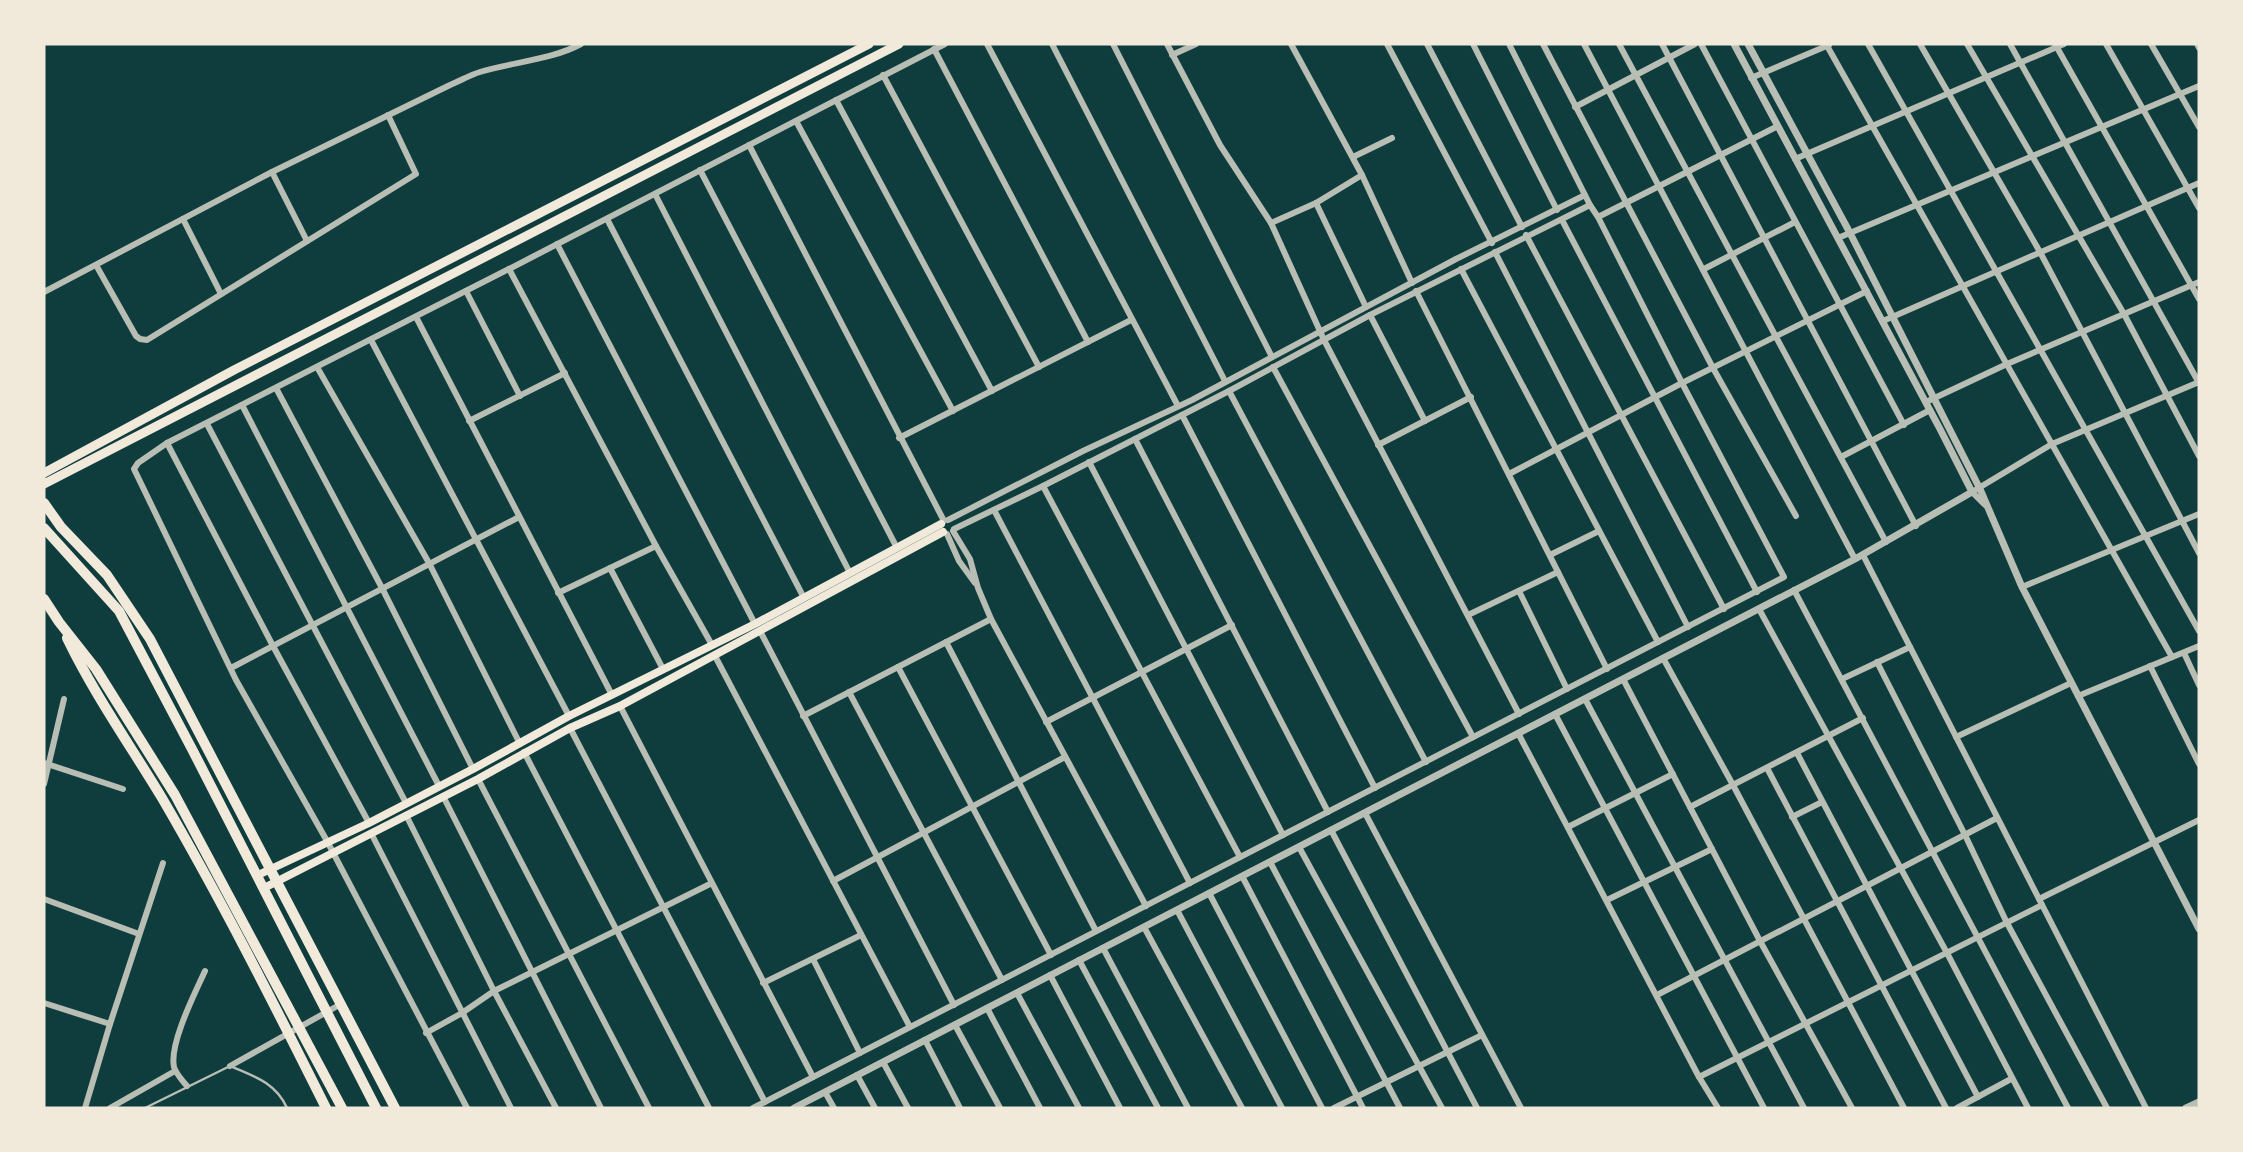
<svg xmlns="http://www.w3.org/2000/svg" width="2243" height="1152" font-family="'Public Sans',sans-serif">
<rect width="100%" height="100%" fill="#0f3d3e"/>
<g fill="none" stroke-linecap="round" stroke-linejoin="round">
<!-- service -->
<path stroke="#b8beb3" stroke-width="2.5" d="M145 1108 230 1066C254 1076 276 1083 287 1108"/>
<!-- minor -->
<g stroke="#b8beb3" stroke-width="6">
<path d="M987 44 1178 406"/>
<path d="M1052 44 1225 381"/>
<path d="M1113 44 1272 357"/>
<path d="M1167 44 1220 145 1271 223 1324 340 1519 714"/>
<path d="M1291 44 1362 175 1412 283"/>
<path d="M1387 44 1492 243"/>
<path d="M1427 44 1522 227"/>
<path d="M1473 44 1557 210"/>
<path d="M1543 44 1713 368 1796 516"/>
<path d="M1584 44 1855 559"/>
<path d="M1619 44 1886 542"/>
<path d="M1662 44 1916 526"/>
<path d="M1701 44 1904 425"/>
<path d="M1826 44 2172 657"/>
<path d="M1868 44 2199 631"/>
<path d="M1920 44 2040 252 2199 553"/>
<path d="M1967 44 2124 314 2199 456"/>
<path d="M2010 44 2199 383"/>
<path d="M2055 44 2199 299"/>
<path d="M2106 44 2199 208"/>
<path d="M2151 44 2199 127"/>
<path d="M2197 44 2199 48"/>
<path d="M934 49 1088 342"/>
<path d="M1172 55 1196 44"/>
<path d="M883 75 1039 367"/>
<path d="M1751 78 1829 45"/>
<path d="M836 100 992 391"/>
<path d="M1575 107 1695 44"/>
<path d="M796 121 953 411"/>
<path d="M749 145 944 521"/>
<path d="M1353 157 1392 138"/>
<path d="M1795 159 2064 44"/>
<path d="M700 170 897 548"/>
<path d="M272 172 307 241"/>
<path d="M655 194 850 573"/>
<path d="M1316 203 1366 307"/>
<path d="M1598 217 1778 126"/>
<path d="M183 219 221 294"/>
<path d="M607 219 804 598"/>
<path d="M1562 220 1757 592"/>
<path d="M1271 223 1316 203 1362 175"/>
<path d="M1526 235 1724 609"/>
<path d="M1838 238 2199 86"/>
<path d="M557 244 755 624"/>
<path d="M1495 252 1688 627"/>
<path d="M96 265 136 336 140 339 147 340 416 174 388 115"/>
<path d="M509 269 656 546 712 645"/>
<path d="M1461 269 1658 642"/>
<path d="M1704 269 1795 222"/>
<path d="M466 291 520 396"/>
<path d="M1416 291 1607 669"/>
<path d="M44 292 272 172 450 85C460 81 470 75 480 72 513 62 551 60 581 44"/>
<path d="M1370 315 1425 421"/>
<path d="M416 317 612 695"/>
<path d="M1883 321 2199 183"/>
<path d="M371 340 569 716"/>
<path d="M317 367 429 563 520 744"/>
<path d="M1273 367 1473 737"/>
<path d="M276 388 382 588 473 769"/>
<path d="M1229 391 1426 762"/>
<path d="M1926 402 2007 364 2199 282"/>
<path d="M242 405 439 786"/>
<path d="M1182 415 1375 788"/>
<path d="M469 421 565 373"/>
<path d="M207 424 406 803"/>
<path d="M899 438 1131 320"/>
<path d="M1135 439 1328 812"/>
<path d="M167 443 273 646 369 823"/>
<path d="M1378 445 1471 397"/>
<path d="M1841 457 1930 410"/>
<path d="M1089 462 1283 835"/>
<path d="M1509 474 1682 383 1867 291"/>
<path d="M1043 486 1240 857"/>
<path d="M1985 505 1972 492 2052 444 2199 382"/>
<path d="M994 510 1190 883"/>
<path d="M948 520 1083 451 1192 400 1456 259 1585 195"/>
<path d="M954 529 1043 486 1229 391 1370 315 1590 205"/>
<path d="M953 531 970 559 978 588 991 619 1146 906"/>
<path d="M947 534 959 561 975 583"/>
<path d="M1550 555 1599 531"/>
<path d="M1863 555 2146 1108"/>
<path d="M610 568 663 669"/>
<path d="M2022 587 2199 514"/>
<path d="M1794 590 2068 1108"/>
<path d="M1519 591 1567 689"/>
<path d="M558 593 656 546"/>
<path d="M1759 609 1947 953 2028 1108"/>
<path d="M1468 615 1558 572"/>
<path d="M760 631 954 1005"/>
<path d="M946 642 1096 931"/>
<path d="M2184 653 2199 685"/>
<path d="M715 656 910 1027"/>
<path d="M1663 658 1733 785 1904 1108"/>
<path d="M1877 662 1965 835 2007 923 2107 1108"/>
<path d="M2150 666 2199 764"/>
<path d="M898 667 1051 955"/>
<path d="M231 668 519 517"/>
<path d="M1623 679 1760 941 1852 1108"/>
<path d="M1842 679 1910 647"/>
<path d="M849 692 1002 980"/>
<path d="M2078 696 2199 646"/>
<path d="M1585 699 1804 1108"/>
<path d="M620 706 813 1077"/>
<path d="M1555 714 1764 1108"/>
<path d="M803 716 991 619"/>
<path d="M1046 722 1232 625"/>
<path d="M570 728 765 1102"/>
<path d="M1518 733 1699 1077 1718 1108"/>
<path d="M1956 737 2071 683"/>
<path d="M524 752 709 1108"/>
<path d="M1797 753 1978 1097"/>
<path d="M44 763 123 789"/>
<path d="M1767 768 1946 1108"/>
<path d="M478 779 649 1108"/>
<path d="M44 784 64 699"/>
<path d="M443 796 601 1108"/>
<path d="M1690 807 1863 718"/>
<path d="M1365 813 1521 1108"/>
<path d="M406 815 494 991 556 1108"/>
<path d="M1792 817 1822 802"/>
<path d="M1568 827 1673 774"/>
<path d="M1331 830 1477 1108"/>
<path d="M371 833 511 1108"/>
<path d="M1299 847 1442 1108"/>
<path d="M1270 862 1400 1108"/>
<path d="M1242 876 1363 1108"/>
<path d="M833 881 1065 757"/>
<path d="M1209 893 1322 1108"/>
<path d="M44 899 139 934"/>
<path d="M2039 899 2199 820"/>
<path d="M1607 900 1712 849"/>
<path d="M1177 910 1282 1108"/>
<path d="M1144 927 1242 1108"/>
<path d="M1103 948 1188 1108"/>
<path d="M813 959 860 1053"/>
<path d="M1079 960 1158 1108"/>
<path d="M1050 975 1120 1108"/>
<path d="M763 983 861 935"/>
<path d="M1017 993 1079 1108"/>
<path d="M1657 995 1997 818"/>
<path d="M44 1003 110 1024"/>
<path d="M987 1008 1040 1108"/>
<path d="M955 1025 1000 1108"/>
<path d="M426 1033 462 1013 494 991 710 884"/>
<path d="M925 1040 960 1108"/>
<path d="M883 1062 908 1108"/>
<path d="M230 1066 341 1004"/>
<path d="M857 1075 875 1108"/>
<path d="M1699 1077 2042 905"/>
<path d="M187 1086C182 1080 176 1074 174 1067 169 1044 195 993 205 971"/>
<path d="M825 1092 834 1108"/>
<path d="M85 1108 110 1024 163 863"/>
<path d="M110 1108 175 1071"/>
<path d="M467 1108 327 841 236 680 134 469 138 463 167 443 509 269 945 44"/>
<path d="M753 1108 1784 577 1682 383 1598 217 1590 205 1509 44"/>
<path d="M1334 1108 1482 1035"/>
<path d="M1957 1108 2011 1079"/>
</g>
<!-- tertiary -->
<g stroke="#b8beb3" stroke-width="7">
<path d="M1748 44 1850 233 1980 489 2022 587 2199 929"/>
<path d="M794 1108 1855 559 1972 492 1940 429 1734 44"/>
<path d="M2186 1108 2199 1102"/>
</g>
<!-- secondary -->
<g stroke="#f1e9da" stroke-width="8">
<path d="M258 875 369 823 473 769 569 716 755 624 941 524"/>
<path d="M264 888 478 779 570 728 620 706 943 532"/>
</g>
<!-- primary -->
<g stroke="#f1e9da" stroke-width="9">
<path d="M44 473 234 370 869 44"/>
<path d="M44 484 899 44"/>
</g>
<!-- trunk -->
<g stroke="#f1e9da" stroke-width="10">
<path d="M44 503 61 527 107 575 150 639 395 1108"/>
<path d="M44 528 119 611 193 751 376 1108"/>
<path d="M44 599 59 622 96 669 175 795 342 1108"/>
<path d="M67 638C94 694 130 745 162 798 221 899 274 1004 326 1108"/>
</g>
</g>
<!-- border -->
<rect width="2243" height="1152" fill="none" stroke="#f1e9da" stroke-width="91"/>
</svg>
